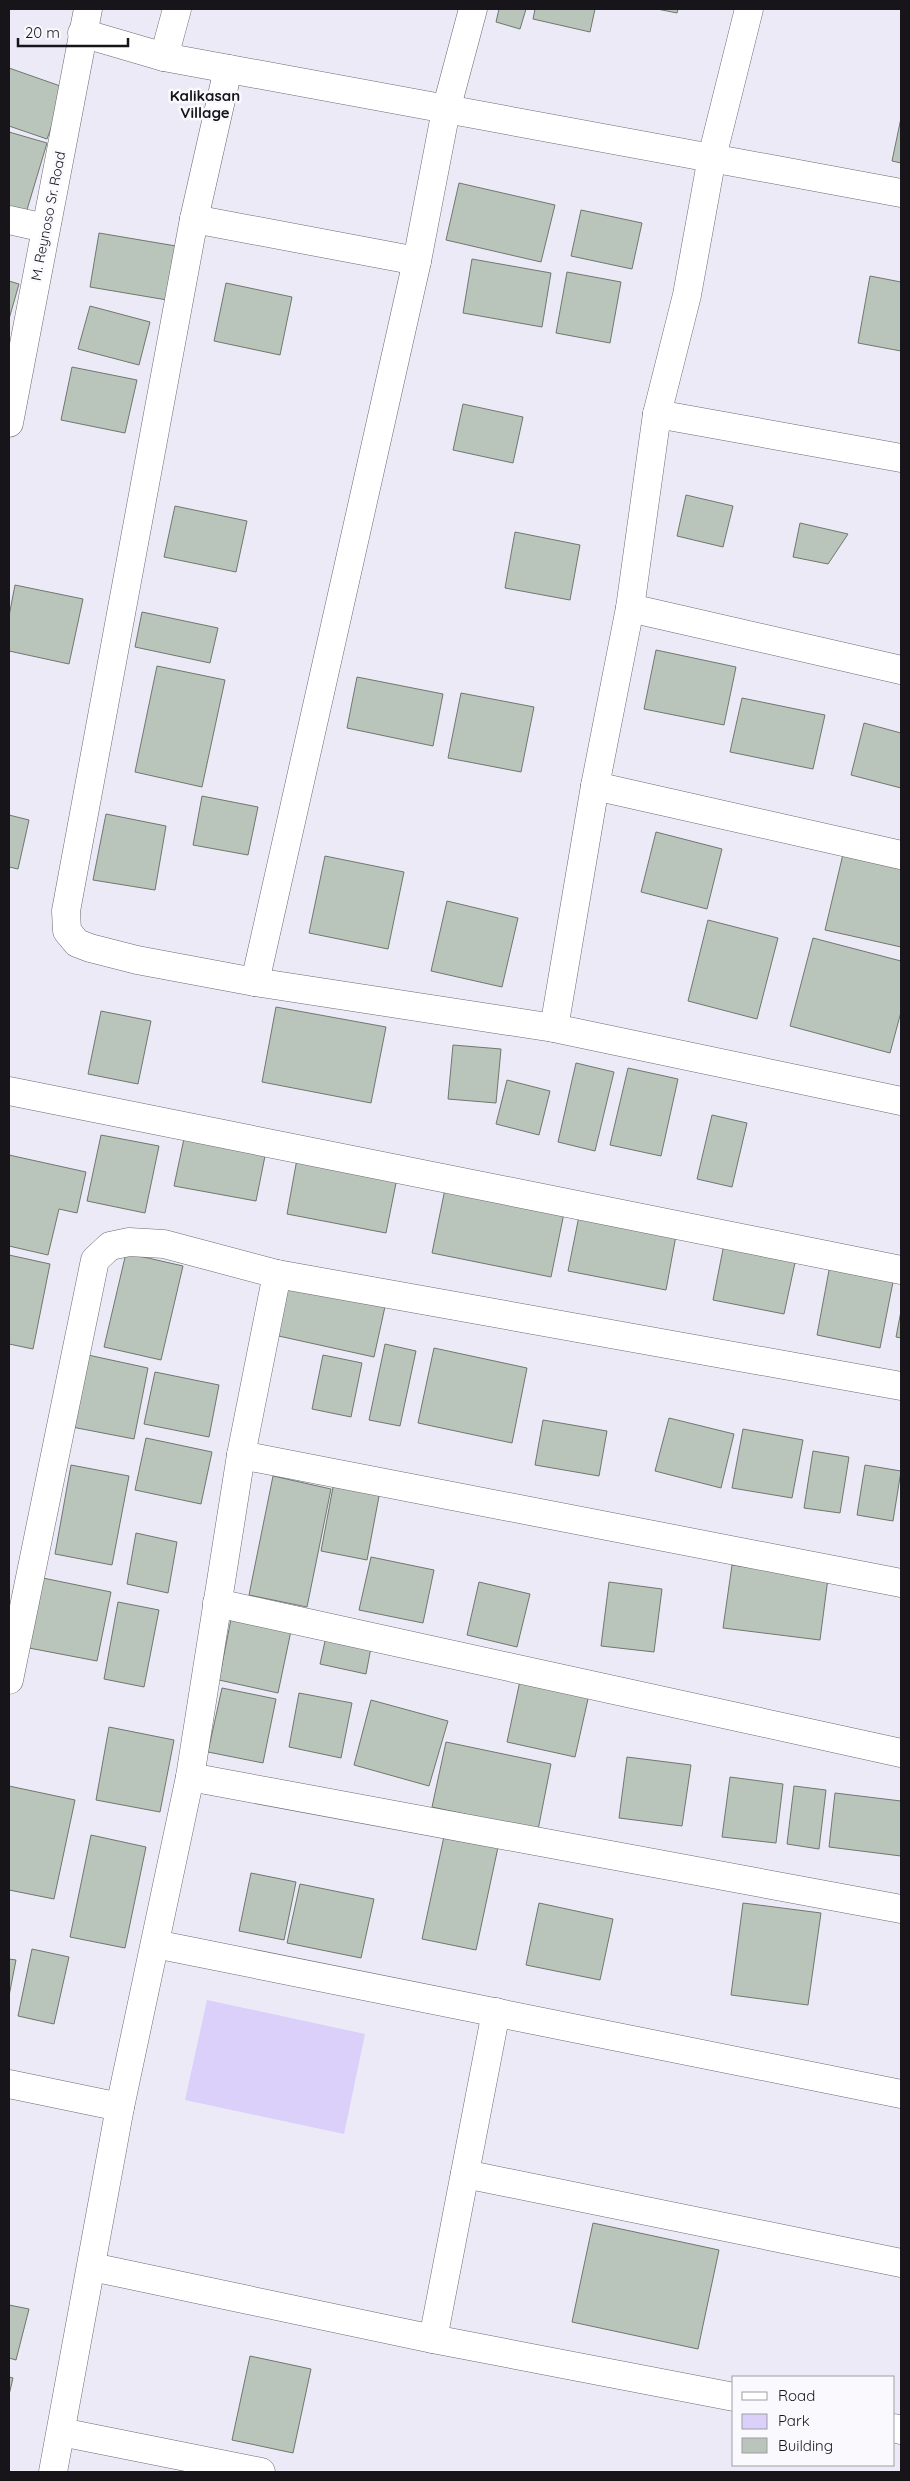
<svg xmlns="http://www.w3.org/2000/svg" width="910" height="2481" font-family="Quicksand,sans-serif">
<rect width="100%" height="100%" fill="#edeaf7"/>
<!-- green -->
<path fill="#dad0f9" d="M207 2000 365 2034 344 2134 185 2100Z"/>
<!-- building -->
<g fill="#b9c4ba" stroke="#6f786f">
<path d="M499 9H526L520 29 496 22Z"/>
<path d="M535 9H595L590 32 533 19Z"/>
<path d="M657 9H678L677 13Z"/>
<path d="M9 68 66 88 47 139 9 126Z"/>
<path d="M901 118V163L892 161Z"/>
<path d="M9 132 47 143 26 213 9 208Z"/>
<path d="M459 183 555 205 541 262 446 240Z"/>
<path d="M581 210 642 223 632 269 571 256Z"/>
<path d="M99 233 176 246 167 300 90 287Z"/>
<path d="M472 259 551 273 542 327 463 313Z"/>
<path d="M567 272 621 282 610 343 556 333Z"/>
<path d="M870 276 901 282V351L858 343Z"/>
<path d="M9 281 19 284 9 319Z"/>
<path d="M226 283 292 297 280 355 214 341Z"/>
<path d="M90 306 150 322 139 365 78 349Z"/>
<path d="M72 367 137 380 125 433 61 420Z"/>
<path d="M463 404 523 417 513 463 453 450Z"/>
<path d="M686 495 733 506 723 547 677 536Z"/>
<path d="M175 506 247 521 236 572 164 557Z"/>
<path d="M800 523 848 534 828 564 793 557Z"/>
<path d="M515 532 580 545 570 600 505 588Z"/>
<path d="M15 585 83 599 69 664 9 651V616Z"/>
<path d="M142 612 218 628 210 663 135 647Z"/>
<path d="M656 650 736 667 724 725 644 709Z"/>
<path d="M157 666 225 680 202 787 135 772Z"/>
<path d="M357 677 443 694 433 746 347 728Z"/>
<path d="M461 693 534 707 521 772 448 758Z"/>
<path d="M742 698 825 715 813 769 730 752Z"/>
<path d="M864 723 901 733V788L851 775Z"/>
<path d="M202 796 258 807 248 855 193 845Z"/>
<path d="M106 814 166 826 155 890 93 880Z"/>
<path d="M9 815 29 820 18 869 9 867Z"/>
<path d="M656 832 722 849 707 909 641 892Z"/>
<path d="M844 850 901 864V947L825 930Z"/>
<path d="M325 856 404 872 388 949 309 933Z"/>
<path d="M447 901 518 918 502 987 431 971Z"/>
<path d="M708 920 778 938 757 1019 688 1001Z"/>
<path d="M813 938 901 961V1012L890 1053 790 1026Z"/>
<path d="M276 1007 386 1027 371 1103 262 1082Z"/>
<path d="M101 1011 151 1021 138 1084 88 1074Z"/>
<path d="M453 1045 501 1049 496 1103 448 1099Z"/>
<path d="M576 1063 614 1072 595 1151 558 1142Z"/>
<path d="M628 1068 678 1079 661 1156 610 1145Z"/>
<path d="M507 1080 550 1091 539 1135 496 1124Z"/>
<path d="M712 1115 747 1123 732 1187 697 1179Z"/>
<path d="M186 1129 267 1146 256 1201 174 1186Z"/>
<path d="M101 1135 159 1146 145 1213 87 1201Z"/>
<path d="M9 1155 86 1172 77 1213 59 1209 48 1255 9 1246Z"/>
<path d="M297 1159 397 1178 386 1233 287 1214Z"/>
<path d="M445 1189 564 1213 551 1277 432 1253Z"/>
<path d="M580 1211 677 1230 666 1290 568 1271Z"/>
<path d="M724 1244 796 1258 784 1314 713 1300Z"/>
<path d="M126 1253 183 1266 161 1360 104 1347Z"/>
<path d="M9 1255 50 1264 33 1349 9 1344Z"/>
<path d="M830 1265 894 1277 880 1348 817 1335Z"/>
<path d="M285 1280 386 1302 374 1357 274 1335Z"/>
<path d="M901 1311V1338L896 1337Z"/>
<path d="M385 1344 416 1351 400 1426 369 1420Z"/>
<path d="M434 1348 527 1368 512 1443 418 1423Z"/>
<path d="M88 1355 148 1368 134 1439 72 1427Z"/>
<path d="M323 1355 362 1363 351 1417 312 1409Z"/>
<path d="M155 1372 219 1385 209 1437 144 1424Z"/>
<path d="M669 1418 734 1434 721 1488 655 1471Z"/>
<path d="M543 1420 607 1431 599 1476 535 1465Z"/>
<path d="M743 1429 803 1440 792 1498 732 1488Z"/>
<path d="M146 1438 212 1452 201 1504 135 1490Z"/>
<path d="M813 1451 849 1457 840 1513 804 1508Z"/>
<path d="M71 1465 129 1476 112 1565 55 1554Z"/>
<path d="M865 1465 901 1471 893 1521 857 1515Z"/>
<path d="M273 1476 331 1489 307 1607 249 1595Z"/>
<path d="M334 1482 380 1491 367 1560 321 1551Z"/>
<path d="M136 1533 177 1542 168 1593 127 1584Z"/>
<path d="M371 1557 434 1570 423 1623 359 1610Z"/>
<path d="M732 1565 828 1578 820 1640 723 1628Z"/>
<path d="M43 1578 111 1592 97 1661 29 1648Z"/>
<path d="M479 1582 530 1594 517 1647 467 1635Z"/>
<path d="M609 1582 662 1589 654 1652 601 1646Z"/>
<path d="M118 1602 159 1610 144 1687 104 1679Z"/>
<path d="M232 1614 292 1626 278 1693 219 1680Z"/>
<path d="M327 1632 372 1642 366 1674 320 1664Z"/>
<path d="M521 1676 590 1690 575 1757 507 1742Z"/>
<path d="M222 1688 276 1699 263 1763 208 1752Z"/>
<path d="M299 1693 352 1703 341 1758 289 1747Z"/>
<path d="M371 1700 448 1721 429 1786 354 1765Z"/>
<path d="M109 1727 174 1740 160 1812 96 1800Z"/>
<path d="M446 1742 551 1764 538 1830 432 1807Z"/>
<path d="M627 1757 691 1765 682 1826 619 1818Z"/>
<path d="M730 1777 783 1784 776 1843 722 1837Z"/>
<path d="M9 1786 75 1800 54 1899 9 1890Z"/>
<path d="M794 1786 826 1790 819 1849 787 1844Z"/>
<path d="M835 1793 901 1801V1856L829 1847Z"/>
<path d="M446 1827 500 1838 476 1950 422 1939Z"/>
<path d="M91 1835 146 1847 125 1948 70 1937Z"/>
<path d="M251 1873 296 1882 284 1940 239 1931Z"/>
<path d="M300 1884 374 1899 361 1958 287 1943Z"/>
<path d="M539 1903 613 1919 600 1980 526 1965Z"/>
<path d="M743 1903 821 1913 808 2005 731 1995Z"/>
<path d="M32 1949 69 1957 54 2024 18 2016Z"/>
<path d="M9 1959 16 1960 9 1996Z"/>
<path d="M593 2223 719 2250 698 2349 572 2322Z"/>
<path d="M9 2305 29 2309 16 2360 9 2358Z"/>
<path d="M250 2356 311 2369 293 2453 232 2440Z"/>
<path d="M9 2377 13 2378 9 2395Z"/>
</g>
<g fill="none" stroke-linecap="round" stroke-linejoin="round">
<!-- minor casing -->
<g stroke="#6b6974" stroke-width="29">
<g id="minor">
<path d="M82 33 164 57 901 193"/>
<path d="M164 57 177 9"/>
<path d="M228 69 194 219 66 911 67 931 77 943 90 948 137 960 255 982 554 1028 901 1101"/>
<path d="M194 219 417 261"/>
<path d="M9 220 45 228"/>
<path d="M657 414 901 458"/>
<path d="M9 423 88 9"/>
<path d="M630 608 901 670"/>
<path d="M595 786 901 855"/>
<path d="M255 982 417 261 446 110 473 9"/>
<path d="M554 1028 595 786 630 608 657 414 687 295 712 157 749 9"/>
<path d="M9 1091 901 1270"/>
<path d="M241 1455 901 1583"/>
<path d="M217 1603 901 1753"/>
<path d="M9 1680 95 1260 110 1246 129 1242 164 1244 277 1274 901 1386"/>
<path d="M190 1777 901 1909"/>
<path d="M155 1944 901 2094"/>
<path d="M9 2084 120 2107"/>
<path d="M465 2174 901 2263"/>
<path d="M92 2267 433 2339 734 2397"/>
<path d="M433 2339 496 2012"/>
<path d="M894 2428 901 2430"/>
<path d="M61 2432 261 2472"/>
<path d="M53 2472 120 2107 190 1777 241 1455 277 1274"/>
</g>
</g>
<!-- minor -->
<use href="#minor" stroke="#fff" stroke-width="28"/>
</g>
<g text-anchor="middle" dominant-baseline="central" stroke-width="5" stroke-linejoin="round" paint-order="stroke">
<!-- street labels -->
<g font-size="14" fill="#17151a" stroke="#faf9fe">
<text transform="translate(48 216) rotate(-79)">M. Reynoso Sr. Road</text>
</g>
<!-- neighbourhood labels -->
<g font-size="15" font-weight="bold" fill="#17151a" stroke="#faf9fe">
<text x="205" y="95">Kalikasan<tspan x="205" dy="17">Village</tspan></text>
</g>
</g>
<!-- border -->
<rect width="910" height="2481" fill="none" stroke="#17151a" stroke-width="20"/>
<!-- legend -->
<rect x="732" y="2376" width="162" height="90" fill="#faf9fe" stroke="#9f9ea3"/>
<rect x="742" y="2392" width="25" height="8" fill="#ffffff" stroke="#9f9ea3"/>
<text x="778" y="2401" font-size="15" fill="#17151a">Road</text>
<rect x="742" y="2414" width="25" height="15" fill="#dad0f9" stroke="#9f9ea3"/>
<text x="778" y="2426" font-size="15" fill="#17151a">Park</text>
<rect x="742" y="2438" width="25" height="15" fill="#b9c4ba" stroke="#9f9ea3"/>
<text x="778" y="2451" font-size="15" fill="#17151a">Building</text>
<!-- scale -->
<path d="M18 38v8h110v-8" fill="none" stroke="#17151a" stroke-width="2.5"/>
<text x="25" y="38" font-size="15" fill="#17151a" stroke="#faf9fe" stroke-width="4" paint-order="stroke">20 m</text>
</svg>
